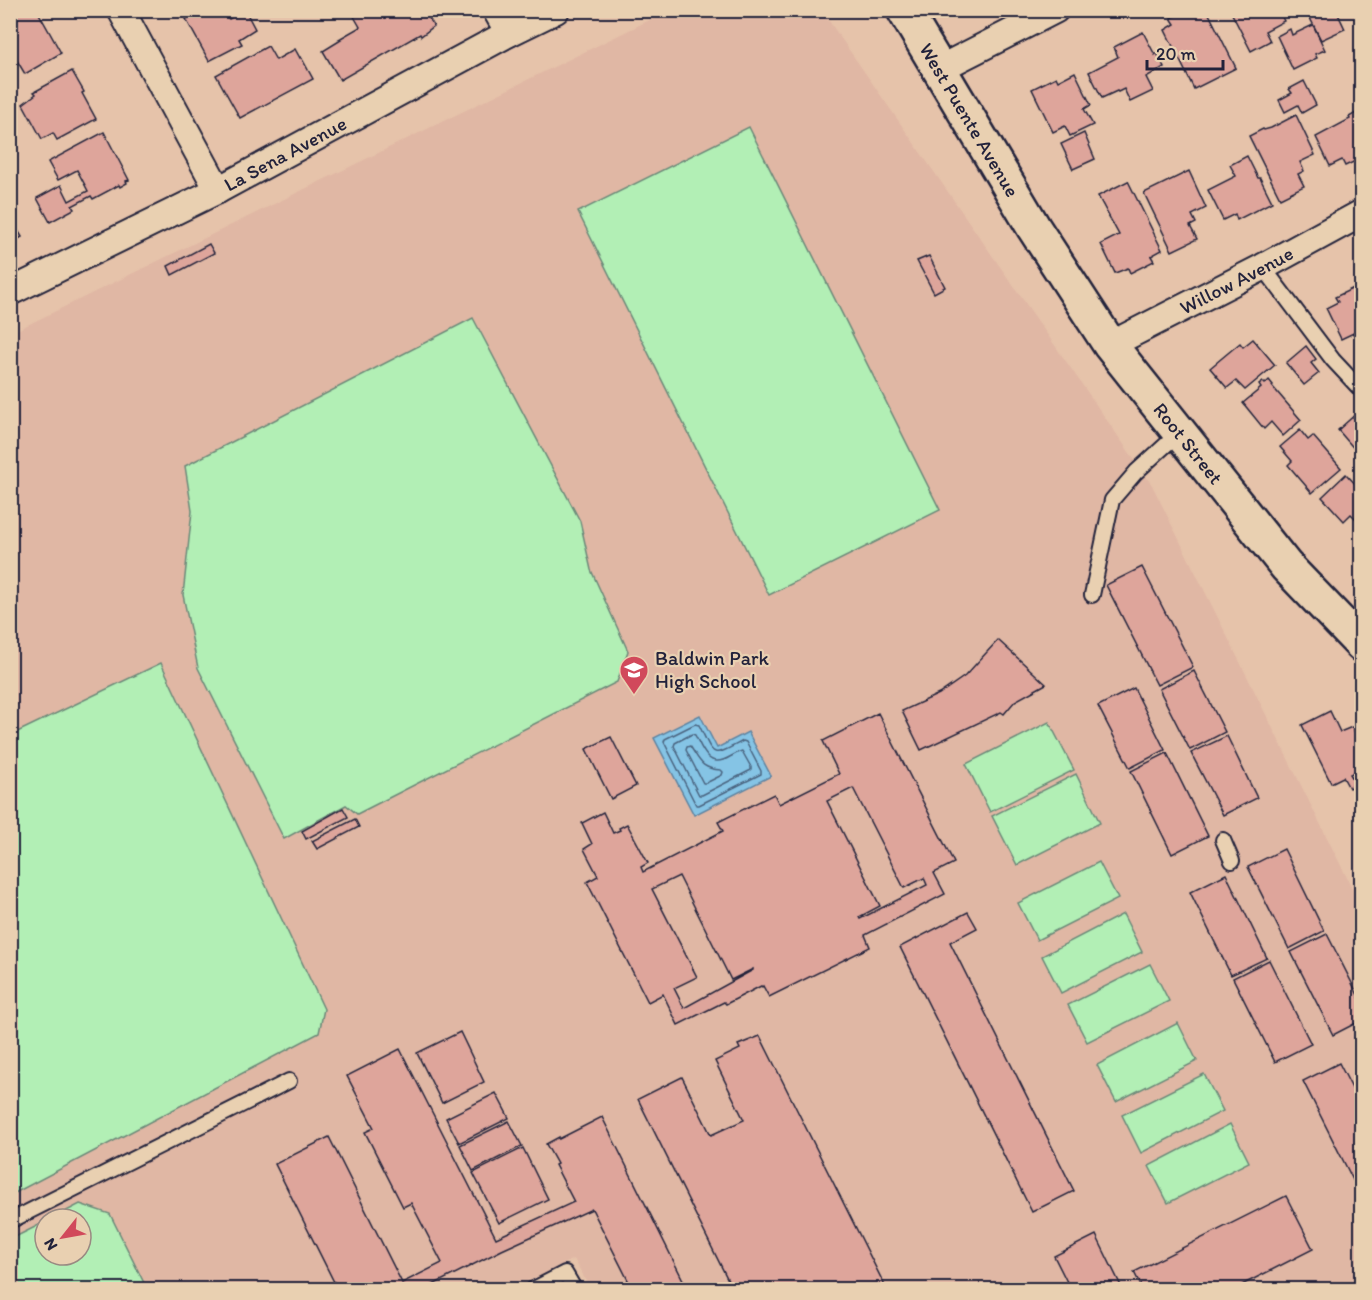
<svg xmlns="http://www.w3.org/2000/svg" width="1372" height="1300" font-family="Itim,sans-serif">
<rect width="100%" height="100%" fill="#e6c3aa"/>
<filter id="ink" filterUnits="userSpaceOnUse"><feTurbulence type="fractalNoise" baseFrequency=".0167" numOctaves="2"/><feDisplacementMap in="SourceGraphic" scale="12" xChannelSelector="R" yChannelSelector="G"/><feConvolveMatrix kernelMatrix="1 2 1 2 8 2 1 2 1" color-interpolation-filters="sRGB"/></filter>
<g filter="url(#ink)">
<!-- built -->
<path fill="#e0b7a4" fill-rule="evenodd" d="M668 11H822L1152 485 1361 906V1289L591 1290 574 1259 512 1289 11 1290V333ZM45 1219H81V1255H45Z"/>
<!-- green -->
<g fill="#b2efb5" stroke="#6a8878" stroke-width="1.5">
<path d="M749 127 940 510 769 595 578 212Z"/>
<path d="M473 318 580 521 591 570 628 651 617 682 357 814 346 805 284 839 198 668 183 595 192 511 185 466Z"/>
<path d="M161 663 324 1009 319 1033 11 1195V735Z"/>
<path d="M1049 722 1074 770 990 812 966 764Z"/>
<path d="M1076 774 1100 823 1017 865 992 816Z"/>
<path d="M1099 862 1118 899 1037 940 1018 903Z"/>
<path d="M1123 914 1142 952 1061 993 1042 956Z"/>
<path d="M1150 964 1169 1001 1087 1042 1068 1005Z"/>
<path d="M1178 1023 1197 1061 1116 1102 1097 1065Z"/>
<path d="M1204 1074 1223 1111 1141 1153 1122 1115Z"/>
<path d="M1230 1124 1249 1162 1168 1203 1149 1166Z"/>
<path d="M80 1204 110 1214 147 1289H11V1239L45 1222V1255H81V1219H51Z"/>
</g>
<!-- water -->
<path fill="#85c4e5" stroke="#5d83a1" stroke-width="1.5" d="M700 715 717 748 748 732 771 776 694 815 654 738Z"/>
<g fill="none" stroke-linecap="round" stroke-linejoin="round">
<!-- shore -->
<g stroke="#4a637f" stroke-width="1.5">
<path d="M695 724 699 725C715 758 710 758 743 741L746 742 761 771V774L699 805H696L664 742 665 739Z"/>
<path d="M692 734 695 735C701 746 707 766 723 760 730 758 735 753 742 751L751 767V770L702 795H699L674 746 675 743Z"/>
<path d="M690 746C700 761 701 769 721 770L723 772 722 775 706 783H703L686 750 687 747Z"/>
</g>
</g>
<!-- building -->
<g fill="#dea59b" stroke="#22223b" stroke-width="1.5" fill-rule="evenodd">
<path d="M24 10H37L61 53 25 74 10 49V18Z"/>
<path d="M187 10H226L224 11 229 19 245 10 255 29 239 39 242 44 209 61 186 19 190 17Z"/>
<path d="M356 10H424L434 26 421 36 420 34 340 80 323 51 341 40 339 39 360 27 352 13Z"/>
<path d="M1185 10H1207L1236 68 1194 89 1165 30 1175 24 1171 18Z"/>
<path d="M1230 10H1289L1290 12 1282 17 1284 21 1265 31 1270 41 1251 51Z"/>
<path d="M1321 10H1336L1345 29 1321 40 1309 16Z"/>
<path d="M1313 25 1325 50 1315 54 1317 58 1293 70 1277 36 1290 29 1292 35Z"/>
<path d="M1143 32 1155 55 1157 53 1164 67 1146 77 1153 91 1130 102 1124 89 1118 92 1117 91 1102 98 1089 72 1118 57 1114 47Z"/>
<path d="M268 46 276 60 295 49 300 58 301 57 313 79 240 118 216 75Z"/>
<path d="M72 71 84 92 82 93 96 119 57 140 53 133 42 139 23 104 36 94 34 92Z"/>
<path d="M1075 72 1091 105 1084 109 1093 125 1070 136 1065 126 1053 132 1032 89 1056 77 1058 81Z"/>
<path d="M1304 81 1316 105 1302 113 1298 105 1285 112 1279 100 1292 93 1289 89Z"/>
<path d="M1361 110 1362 158 1345 166 1342 160 1330 166 1316 137 1350 119 1349 117Z"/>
<path d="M1296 115 1315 155 1300 162 1304 171 1298 174 1304 186 1280 198 1249 136 1263 129 1264 130 1271 128Z"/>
<path d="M104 132 129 180 126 181 127 183 120 187 119 185 93 199 91 196 72 206 74 209 50 222 37 198 61 185 69 201 88 191 77 170 58 180 48 162Z"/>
<path d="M1084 133 1095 159 1073 169 1061 144Z"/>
<path d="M1247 156 1258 178H1260L1272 202 1237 220 1235 214 1223 220 1208 190 1236 176 1230 165Z"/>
<path d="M1189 171 1206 208 1192 215 1196 223 1190 226 1197 239 1172 251 1144 193Z"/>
<path d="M1128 181 1162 250 1151 256 1154 261 1130 273 1128 268 1115 273 1101 244 1119 235 1098 196Z"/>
<path d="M10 217 22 237 10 244Z"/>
<path d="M209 244 214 253 172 275 168 266Z"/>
<path d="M929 256 945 287 934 293 917 261Z"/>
<path d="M1362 284V329L1341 339 1326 308 1338 302 1335 297Z"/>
<path d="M1253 339 1275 365 1245 390 1236 381 1227 388 1210 368 1240 343 1243 347Z"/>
<path d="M1306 346 1316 359 1311 363 1319 373 1304 385 1286 363Z"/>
<path d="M1269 380 1273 385 1272 386 1301 420 1283 436 1271 422 1264 429 1243 403 1261 388 1259 385 1263 382 1265 384Z"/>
<path d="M1358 412 1362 416V448L1357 452 1338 430Z"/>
<path d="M1300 430 1308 440 1313 436 1341 468 1312 493 1288 465 1292 461 1280 447Z"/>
<path d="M1346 474 1360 489 1362 488V525L1351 514 1344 521 1322 497Z"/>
<path d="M1142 567 1193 667 1157 685 1106 585Z"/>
<path d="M998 640 1046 684 1015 701 1004 714 1001 712 921 750 902 711 939 694 965 676Z"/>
<path d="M1194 671 1225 732 1190 750 1159 689Z"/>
<path d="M1134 688 1165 750 1130 768 1098 706Z"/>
<path d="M1330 711 1340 732 1352 727 1359 741H1360L1362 743V768L1350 774 1356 784 1349 788 1343 777 1331 783 1302 725Z"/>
<path d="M878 713 954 863 934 873 945 894 865 935 870 947 769 997 763 986 762 987 761 986 726 1004 724 1002 678 1025 663 994 648 1002 587 882 598 876 584 849 592 844 582 823 603 812 613 833 620 830 619 828 627 824 648 863 641 867 643 872 723 831 718 822 774 794 779 804 839 774 823 741ZM853 788 904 888 924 878 927 885 860 919 859 917 880 906 827 801ZM679 876 731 980 753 969V970L684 1008 674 988 697 977 652 889Z"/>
<path d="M1227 736 1257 798 1223 815 1191 753Z"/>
<path d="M611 737 636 786 611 799 586 749Z"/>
<path d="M1167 753 1208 836 1172 854 1131 771Z"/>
<path d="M343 808 348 817 306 839 302 831Z"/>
<path d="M355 819 359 827 317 849 312 841Z"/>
<path d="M1284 849 1324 931 1289 949 1248 867Z"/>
<path d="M1226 874 1267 958 1231 975 1190 892Z"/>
<path d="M968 912 977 928 950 942 1074 1191 1032 1212 900 947Z"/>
<path d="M1327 934 1362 1003V1020L1333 1035 1291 952Z"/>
<path d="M1269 960 1311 1044 1275 1062 1233 978Z"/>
<path d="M460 1032 484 1082 442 1103 417 1053Z"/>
<path d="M760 1036 887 1290H772L769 1284 758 1290H733L638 1099 682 1077 711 1135 744 1120 715 1061 740 1049 738 1045Z"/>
<path d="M400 1049 496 1238 574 1202 555 1165 557 1164 546 1144 559 1137V1139L602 1117 688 1290H633L592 1209 502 1250 423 1290H338L275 1164 329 1137 402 1283 442 1263 411 1203 403 1207 365 1132 374 1128 347 1076Z"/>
<path d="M1339 1063 1362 1108V1178L1354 1182 1303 1081Z"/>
<path d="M496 1093 509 1118 459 1143 446 1118Z"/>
<path d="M509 1121 522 1146 473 1171 460 1145Z"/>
<path d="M523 1148 548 1199 499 1223 473 1173Z"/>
<path d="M1286 1196 1313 1249 1232 1290H1143L1134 1272Z"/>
<path d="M1096 1235 1123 1290H1071L1054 1256Z"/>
</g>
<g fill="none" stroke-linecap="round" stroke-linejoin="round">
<!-- service casing -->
<g stroke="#22223b" stroke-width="18">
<g id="service">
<path d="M1263 267 1333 360 1362 391"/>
<path d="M1092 595 1112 500 1136 472 1180 432"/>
<path d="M1223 840 1232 861"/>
<path d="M10 1221 289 1081"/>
<path d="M532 1290 565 1273 575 1290"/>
</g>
</g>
<!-- minor casing -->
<g stroke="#22223b" stroke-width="30">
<g id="minor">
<path d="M121 10 218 190"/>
<path d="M496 10 509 33"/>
<path d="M939 69 1055 10"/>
<path id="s1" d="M10 292 218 190 509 33 556 10"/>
<path id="s2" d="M1110 345 1263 267 1362 213"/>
</g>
</g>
<!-- secondary casing -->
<g stroke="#22223b" stroke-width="38">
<g id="secondary">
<path id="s3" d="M904 10 1034 228 1110 345 1286 566 1362 645"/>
</g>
</g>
<!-- service -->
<use href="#service" stroke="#e9d0b1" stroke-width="14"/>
<!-- minor -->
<use href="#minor" stroke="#e9d0b1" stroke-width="26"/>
<!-- secondary -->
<use href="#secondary" stroke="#e9d0b1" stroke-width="33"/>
</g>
</g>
<!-- icons -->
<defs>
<g id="school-pin" transform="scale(1.5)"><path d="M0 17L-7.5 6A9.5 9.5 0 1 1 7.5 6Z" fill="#d1495b" stroke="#e9d0b1"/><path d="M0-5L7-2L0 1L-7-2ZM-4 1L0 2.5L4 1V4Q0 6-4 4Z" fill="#fff"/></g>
</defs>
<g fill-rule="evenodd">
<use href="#school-pin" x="634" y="670"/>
</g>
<g text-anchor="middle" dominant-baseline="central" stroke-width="4.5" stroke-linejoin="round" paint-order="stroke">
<!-- street labels -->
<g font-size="20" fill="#22223b" stroke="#e9d0b1">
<text stroke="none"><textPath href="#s3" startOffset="128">West Puente Avenue</textPath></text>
<text stroke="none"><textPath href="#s1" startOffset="308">La Sena Avenue</textPath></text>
<text stroke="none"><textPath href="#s2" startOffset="142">Willow Avenue</textPath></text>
<text stroke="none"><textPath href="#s3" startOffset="519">Root Street</textPath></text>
</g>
<!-- poi labels -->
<g font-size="20" fill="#22223b" stroke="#e9d0b1" text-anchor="start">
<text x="655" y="658">Baldwin Park<tspan x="655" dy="23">High School</tspan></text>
</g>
</g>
<!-- margin -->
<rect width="1372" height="1300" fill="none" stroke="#e9d0b1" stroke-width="36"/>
<rect x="18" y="18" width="1336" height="1264" fill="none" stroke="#22223b" stroke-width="2" filter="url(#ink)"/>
<!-- north arrow -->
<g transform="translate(63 1237) rotate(239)"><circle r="28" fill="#e9d0b1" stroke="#998a82" stroke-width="1.5"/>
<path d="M0-4.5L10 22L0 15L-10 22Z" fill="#d1495b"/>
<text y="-9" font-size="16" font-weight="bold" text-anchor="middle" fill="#22223b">N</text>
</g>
<!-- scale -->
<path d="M1147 60v9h76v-9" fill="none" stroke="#22223b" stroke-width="3"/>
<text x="1156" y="60" font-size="18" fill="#22223b" stroke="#e9d0b1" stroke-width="4.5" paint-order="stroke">20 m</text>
</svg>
